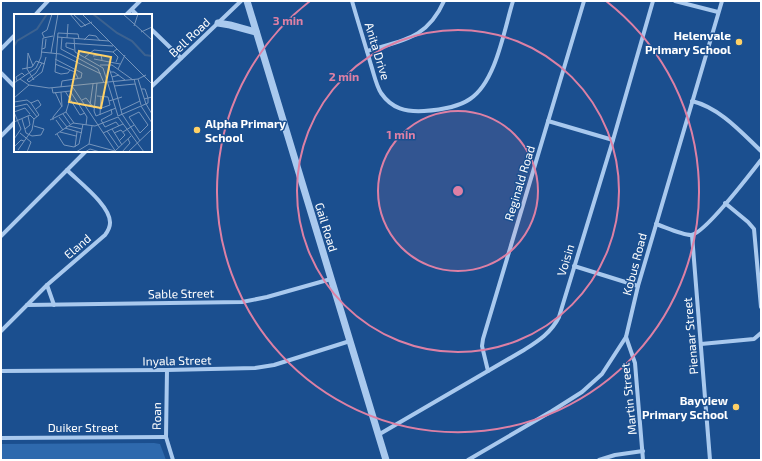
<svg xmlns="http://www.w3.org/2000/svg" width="762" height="461" font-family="'Exo 2',sans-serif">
<rect width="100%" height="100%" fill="#1b4f8f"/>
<!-- green -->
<path fill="#2e69ad" d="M154 443 160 444 166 460H1V444Z"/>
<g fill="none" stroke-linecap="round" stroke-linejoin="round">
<!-- minor -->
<g stroke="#a9c9ee" stroke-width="4">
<path d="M352 1C358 22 365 44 371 65 374 74 376 85 381 93 392 109 406 112 424 111 439 110 457 108 470 99 496 82 504 30 513 1"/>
<path d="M675 1 718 12"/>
<path d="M132 10 137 15"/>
<path d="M35 15 48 1"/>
<path d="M126 15 140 1"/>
<path d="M151 29 181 58"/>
<path d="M1 49 15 35"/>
<path d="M367 51C403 40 427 39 444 1"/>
<path d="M1 73 15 87"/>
<path d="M151 87 241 1"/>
<path d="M692 101C720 108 741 132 761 151"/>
<path d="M548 121 613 140"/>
<path d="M1 136 15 122"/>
<path d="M725 203 748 222 754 229 761 307"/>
<path d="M656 224C665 227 682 235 691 235 704 234 751 173 761 160"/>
<path d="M692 235 710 460"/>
<path d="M1 236 86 151"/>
<path d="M574 266 638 286"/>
<path d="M47 285 54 305"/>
<path d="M27 305 242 302 267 297 331 279"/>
<path d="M1 331 47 285 105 235C108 231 110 228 110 223 111 206 79 182 67 170"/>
<path d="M626 337 635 363 643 460"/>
<path d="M701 344 754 339 761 333"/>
<path d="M167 370 166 437 173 460"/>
<path d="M1 371 167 370 255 368 274 365 350 341"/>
<path d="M488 371 482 346 483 339 584 1"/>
<path d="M378 435 524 350C538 341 551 333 559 317L613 140 653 1"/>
<path d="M1 438 166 437"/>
<path d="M468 460 552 411 582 392 602 374 626 337 638 286 722 1"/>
<path d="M599 460 615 455 643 451"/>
</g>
<!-- tertiary -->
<g stroke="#a9c9ee" stroke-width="7">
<path d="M247 1 386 460"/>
<path d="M218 23 230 25 256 32"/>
</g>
</g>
<!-- distance rings -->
<circle cx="458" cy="191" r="80" fill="#dd80a5" fill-opacity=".12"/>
<g fill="none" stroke="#dd80a5" stroke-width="2">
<circle cx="458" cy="191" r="80"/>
<circle cx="458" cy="191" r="161"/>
<path d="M606 1A241 241 0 1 1 310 1"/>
</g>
<!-- markers -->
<g fill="#ffd166" stroke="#1b4f8f" stroke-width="1.5">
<circle cx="739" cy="42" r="4"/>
<circle cx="197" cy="130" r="4"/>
<circle cx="736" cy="407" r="4"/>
</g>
<g text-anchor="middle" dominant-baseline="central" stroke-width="3" stroke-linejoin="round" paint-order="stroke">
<!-- poi labels -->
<g font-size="12" font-weight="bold" fill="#fff" stroke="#1b4f8f" text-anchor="end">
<text x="731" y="35">Helenvale<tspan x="731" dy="14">Primary School</tspan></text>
<text x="205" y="123" text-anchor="start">Alpha Primary<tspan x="205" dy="14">School</tspan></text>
<text x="728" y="400">Bayview<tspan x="728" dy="14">Primary School</tspan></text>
</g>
<!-- street labels -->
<g font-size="12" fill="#fff" stroke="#1b4f8f">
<text transform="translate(189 37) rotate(-43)">Bell Road</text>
<text transform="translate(378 51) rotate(73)">Anita Drive</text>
<text transform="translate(519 183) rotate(-73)">Reginald Road</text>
<text transform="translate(327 227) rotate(73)">Gail Road</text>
<text transform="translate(77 246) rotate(-41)">Eland</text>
<text transform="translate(565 260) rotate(-73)">Voisin</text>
<text transform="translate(634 264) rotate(-75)">Kobus Road</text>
<text transform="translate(181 293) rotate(-1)">Sable Street</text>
<text transform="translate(690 336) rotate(-95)">Pienaar Street</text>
<text transform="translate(177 360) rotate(-1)">Inyala Street</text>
<text transform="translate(628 399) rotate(-96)">Martin Street</text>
<text transform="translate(156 416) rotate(-89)">Roan</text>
<text x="83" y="427">Duiker Street</text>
</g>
</g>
<!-- overview -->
<g transform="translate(14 14)">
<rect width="138" height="138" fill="#1b4f8f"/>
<path fill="none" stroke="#3c6290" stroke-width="2" d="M79 0 103 19 118 27 131 41 138 42M0 32 3 27 23 15 33 0"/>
<path fill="none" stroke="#7695bc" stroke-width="1" d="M56 0 67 13 78 8M59 0 72 12M68 0 138 70M109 0 138 26M120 12 124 0M127 18 138 13M30 23 28 19 33 16 38 0M43 23 95 27M48 23 47 35 84 55 90 69M53 24 54 10M60 24 61 38 89 54 104 102M70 26 75 21 82 22 86 27M28 35 31 34 32 25M60 36 52 33V29L99 32M27 38 46 40 87 60M99 38 104 43 102 48M37 39 44 0M79 42 87 41 88 46M71 43 80 36 99 38 103 35M41 45 68 59 67 64 48 67 47 73M80 45 106 50M41 50 61 58 64 64M86 51H98L119 66M94 51 98 63 105 61M19 52 14 39 13 55 20 66M8 55 18 53 22 47 31 50M104 55 111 41M56 56 54 59 47 60 41 58 44 19 64 20 65 25M96 58H100L111 66M98 63 108 100 126 127M6 65 15 71 35 74 124 65 132 61M120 65 127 91M124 65 132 90 138 100M13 66 15 68 28 58 32 43M13 66 22 59 28 49M3 67 2 63 8 59 11 62M0 69 22 54 27 43 29 24 39 22M83 69 80 97 82 102 102 94M58 72 102 138M100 72 121 70M38 74 39 79 56 77 73 103 72 111M127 75H131L134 84 130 85M51 77 66 101 71 99M41 78 48 93M83 82 94 83 96 91 85 95M0 84 15 71M68 86 72 84 80 94M95 87 108 83M0 88 13 86 17 89 25 101 20 105M17 89 24 86 27 91 22 95M76 91 79 70M127 92 138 109M0 93 13 90 23 103M97 95 98 100 87 106 91 113 102 108 105 112M107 96 126 87M0 98 7 115 0 125M0 98 11 94 16 100M52 98 60 109M125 98 134 111 126 119 115 103ZM49 100 56 110M86 101 87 83M104 102 134 89V84L138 83M45 103 53 113M8 105 12 119 18 122 27 121 30 115 20 112M36 106 52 98 56 85M39 106V103L48 92 47 78M42 106 49 116M0 108 16 101 20 105 18 116 4 136M55 112 68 115M51 114 68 119M11 115 16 111 14 102M98 115 108 131M93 117 105 134M46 118 62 122M109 118 120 111M6 119 17 128 13 138M89 119 109 110M100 119 107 116 111 121 105 127M43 120 50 131 60 133 65 130 69 110M41 121 59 109 81 112 104 103 130 138M75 130 101 137 117 122M0 133 7 126 10 127M61 133 63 118M62 138 75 130 78 112M71 138 76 135 86 138M108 138 116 129 114 125M114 138 138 115"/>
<path fill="#ffd166" fill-opacity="0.15" stroke="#ffd166" stroke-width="2" d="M65 37 97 43 87 94 55 88Z"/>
<rect width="138" height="138" fill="none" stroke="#fff" stroke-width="2"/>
</g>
<circle cx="458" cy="191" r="6" fill="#dd80a5" stroke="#1b4f8f" stroke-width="2"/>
<g font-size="12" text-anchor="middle" font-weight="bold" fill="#dd80a5" stroke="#1b4f8f" stroke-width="3" stroke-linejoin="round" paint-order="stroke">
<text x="288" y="25">3 min</text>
<text x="344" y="81">2 min</text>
<text x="401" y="139">1 min</text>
</g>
<!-- border -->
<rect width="762" height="461" fill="none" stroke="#ffffff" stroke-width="4"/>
</svg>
